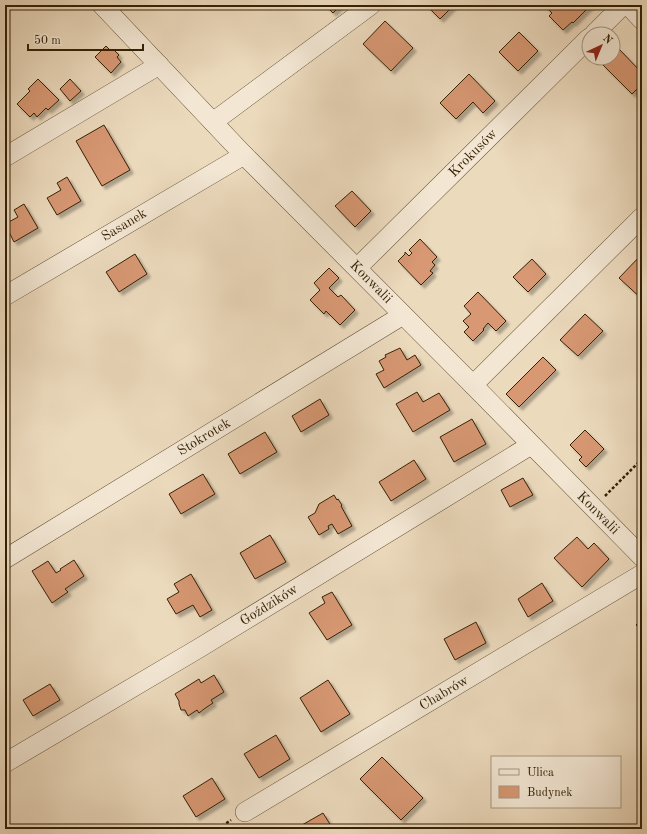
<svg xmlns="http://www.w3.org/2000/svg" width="647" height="834" font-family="'Old Standard TT',serif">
<defs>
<filter id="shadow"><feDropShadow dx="3.5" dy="3.5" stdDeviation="1" flood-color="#0004"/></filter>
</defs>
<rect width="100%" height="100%" fill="#ecdabd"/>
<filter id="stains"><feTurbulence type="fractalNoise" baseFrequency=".005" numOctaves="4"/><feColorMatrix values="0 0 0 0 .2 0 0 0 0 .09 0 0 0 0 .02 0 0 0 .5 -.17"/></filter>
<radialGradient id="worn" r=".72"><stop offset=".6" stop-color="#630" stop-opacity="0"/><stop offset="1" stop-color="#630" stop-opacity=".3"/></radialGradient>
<!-- building -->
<g fill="#d79873" stroke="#342105" filter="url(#shadow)">
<path d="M325 5H341L333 13Z"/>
<path d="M426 5H454L440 19Z"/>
<path d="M544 5H591L573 23 572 22 563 30 549 16 552 13Z"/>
<path d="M385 21 413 48 391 71 363 44Z"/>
<path d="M519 32 538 51 518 71 499 52Z"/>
<path d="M106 46 111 51 113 49 119 55 117 57 121 62 111 73 95 57Z"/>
<path d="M619 49 642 73V84L632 94 603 65 610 58H613V55Z"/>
<path d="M469 74 495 101 483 113 473 102 456 119 440 103Z"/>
<path d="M38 79 59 100 48 110 46 108 37 117 34 113 30 117 17 104 30 91 28 89Z"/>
<path d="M70 79 81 91 70 101 60 89Z"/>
<path d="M104 125 130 170 102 186 76 141Z"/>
<path d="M67 177 81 201 57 215 47 198 61 190 57 183Z"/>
<path d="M352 191 371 211 355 227 335 206Z"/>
<path d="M24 204 38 228 14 242 5 224 18 217 14 210Z"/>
<path d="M420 239 437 257 432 262 435 265 430 271 433 273 421 285 398 261 405 254V252L409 256 412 253 409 250Z"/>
<path d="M135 254 147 274 119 292 106 272Z"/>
<path d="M641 255 642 256V299L619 278Z"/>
<path d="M532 259 546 274 528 292 513 277Z"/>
<path d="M329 268 339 278 329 288 338 297 341 295 355 310 340 325 326 311 324 314 310 300 320 290 314 283Z"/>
<path d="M478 292 506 321 496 331 488 323 483 329 484 330 473 341 464 332 469 327 463 321 471 314 464 306Z"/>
<path d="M585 314 603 331 578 356 560 340Z"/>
<path d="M400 348 407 360 415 355 421 365 384 388 376 374 384 370 379 361 386 357 385 355Z"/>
<path d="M543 357 556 370 519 407 506 394Z"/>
<path d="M417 392 423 402 439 393 450 410 413 432 396 404Z"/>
<path d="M320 399 329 415 301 432 292 416Z"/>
<path d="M472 419 486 444 454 462 440 437Z"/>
<path d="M585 430 604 449 586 467 579 460 582 457 570 445Z"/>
<path d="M265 432 277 452 240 474 228 454Z"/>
<path d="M414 460 426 479 391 501 379 482Z"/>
<path d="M203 474 215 494 181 514 169 494Z"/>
<path d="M523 478 533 495 510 507 501 490Z"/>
<path d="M334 495 337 500 338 499 342 505 341 506 352 526 338 534 332 524 328 526 329 529 319 535 308 517 315 513 319 504Z"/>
<path d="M270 535 286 562 255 579 240 553Z"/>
<path d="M577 537 588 549 594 543 609 559 582 587 554 558Z"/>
<path d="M74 560 84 576 65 589 68 592 52 603 32 571 48 561 56 573 61 570 60 569Z"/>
<path d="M191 574 212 610 200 617 193 605 176 614 167 599 179 592 174 584Z"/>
<path d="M542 583 553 601 528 617 518 599Z"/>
<path d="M332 592 352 625 327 640 309 613 325 603 322 597Z"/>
<path d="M642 619V633L641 632 642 631 636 625Z"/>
<path d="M476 622 486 643 455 660 444 639Z"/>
<path d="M214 675 224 692 211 700 213 703 204 709 199 713 197 710 188 716 185 710H181L179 704V701L175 694 199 679 201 683Z"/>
<path d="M328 680 350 714 321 732 300 698Z"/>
<path d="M50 684 60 700 33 716 23 700Z"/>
<path d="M276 735 290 759 259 778 244 754Z"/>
<path d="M382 757 423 798 401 820 360 779Z"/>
<path d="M212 778 225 799 196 817 183 796Z"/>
<path d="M323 813 333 829H295Z"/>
</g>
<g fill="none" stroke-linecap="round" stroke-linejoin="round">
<!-- minor casing -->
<g stroke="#624f33" stroke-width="20">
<g id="minor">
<path d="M102 5 244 155 473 385 642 557"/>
<path d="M628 5 642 20"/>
<path d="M594 34 623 5"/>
<path d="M213 122 371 5"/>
<path d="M5 157 159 65"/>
<path d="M357 268 589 38"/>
<path d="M5 296 244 155"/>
<path d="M473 385 642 217"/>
<path d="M5 559 403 315"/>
<path d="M5 763 201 647 531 445"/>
<path d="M245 812 642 574"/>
</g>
</g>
<!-- path -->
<g stroke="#342105" stroke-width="2.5" stroke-dasharray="3 2" stroke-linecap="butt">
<path d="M605 496 642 459"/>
<path d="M218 829 231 820"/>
</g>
<!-- minor -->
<use href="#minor" stroke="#f3e7d4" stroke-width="19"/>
</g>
<g text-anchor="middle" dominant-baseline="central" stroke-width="3" stroke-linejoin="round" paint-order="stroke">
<!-- street labels -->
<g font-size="14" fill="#342105" stroke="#f3e7d4">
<text transform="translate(473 153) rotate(-45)">Krokusów</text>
<text transform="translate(124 225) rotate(-31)">Sasanek</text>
<text transform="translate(371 282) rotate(45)">Konwalii</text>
<text transform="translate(204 437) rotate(-31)">Stokrotek</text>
<text transform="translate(598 513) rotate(45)">Konwalii</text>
<text transform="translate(269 605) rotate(-32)">Goździków</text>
<text transform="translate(444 693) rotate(-31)">Chabrów</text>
</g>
</g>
<!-- margin -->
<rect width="647" height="834" fill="none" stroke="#ecdabd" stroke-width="20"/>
<rect x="6" y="6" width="635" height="822" fill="none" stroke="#342105" stroke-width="2"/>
<rect x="10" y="10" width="627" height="814" fill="none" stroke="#342105"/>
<!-- legend -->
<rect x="491" y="756" width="130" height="52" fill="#f3e7d4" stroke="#a79881"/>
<rect x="499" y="769" width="20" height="6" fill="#f3e7d4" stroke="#a79881"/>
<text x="527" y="776" font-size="12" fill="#342105">Ulica</text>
<rect x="499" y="786" width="20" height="12" fill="#d79873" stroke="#a79881"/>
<text x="527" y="796" font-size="12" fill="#342105">Budynek</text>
<!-- north arrow -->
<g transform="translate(601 46) rotate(44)"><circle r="19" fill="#f3e7d4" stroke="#a79881"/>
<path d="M0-3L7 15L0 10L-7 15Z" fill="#8f2418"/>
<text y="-6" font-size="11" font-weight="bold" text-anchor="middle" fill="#342105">N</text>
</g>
<!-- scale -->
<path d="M28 44v6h115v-6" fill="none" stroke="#342105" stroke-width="2"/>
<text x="34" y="44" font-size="12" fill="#342105" stroke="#f3e7d4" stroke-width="3" paint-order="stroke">50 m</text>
<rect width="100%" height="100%" filter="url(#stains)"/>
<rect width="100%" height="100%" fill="url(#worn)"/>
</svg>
